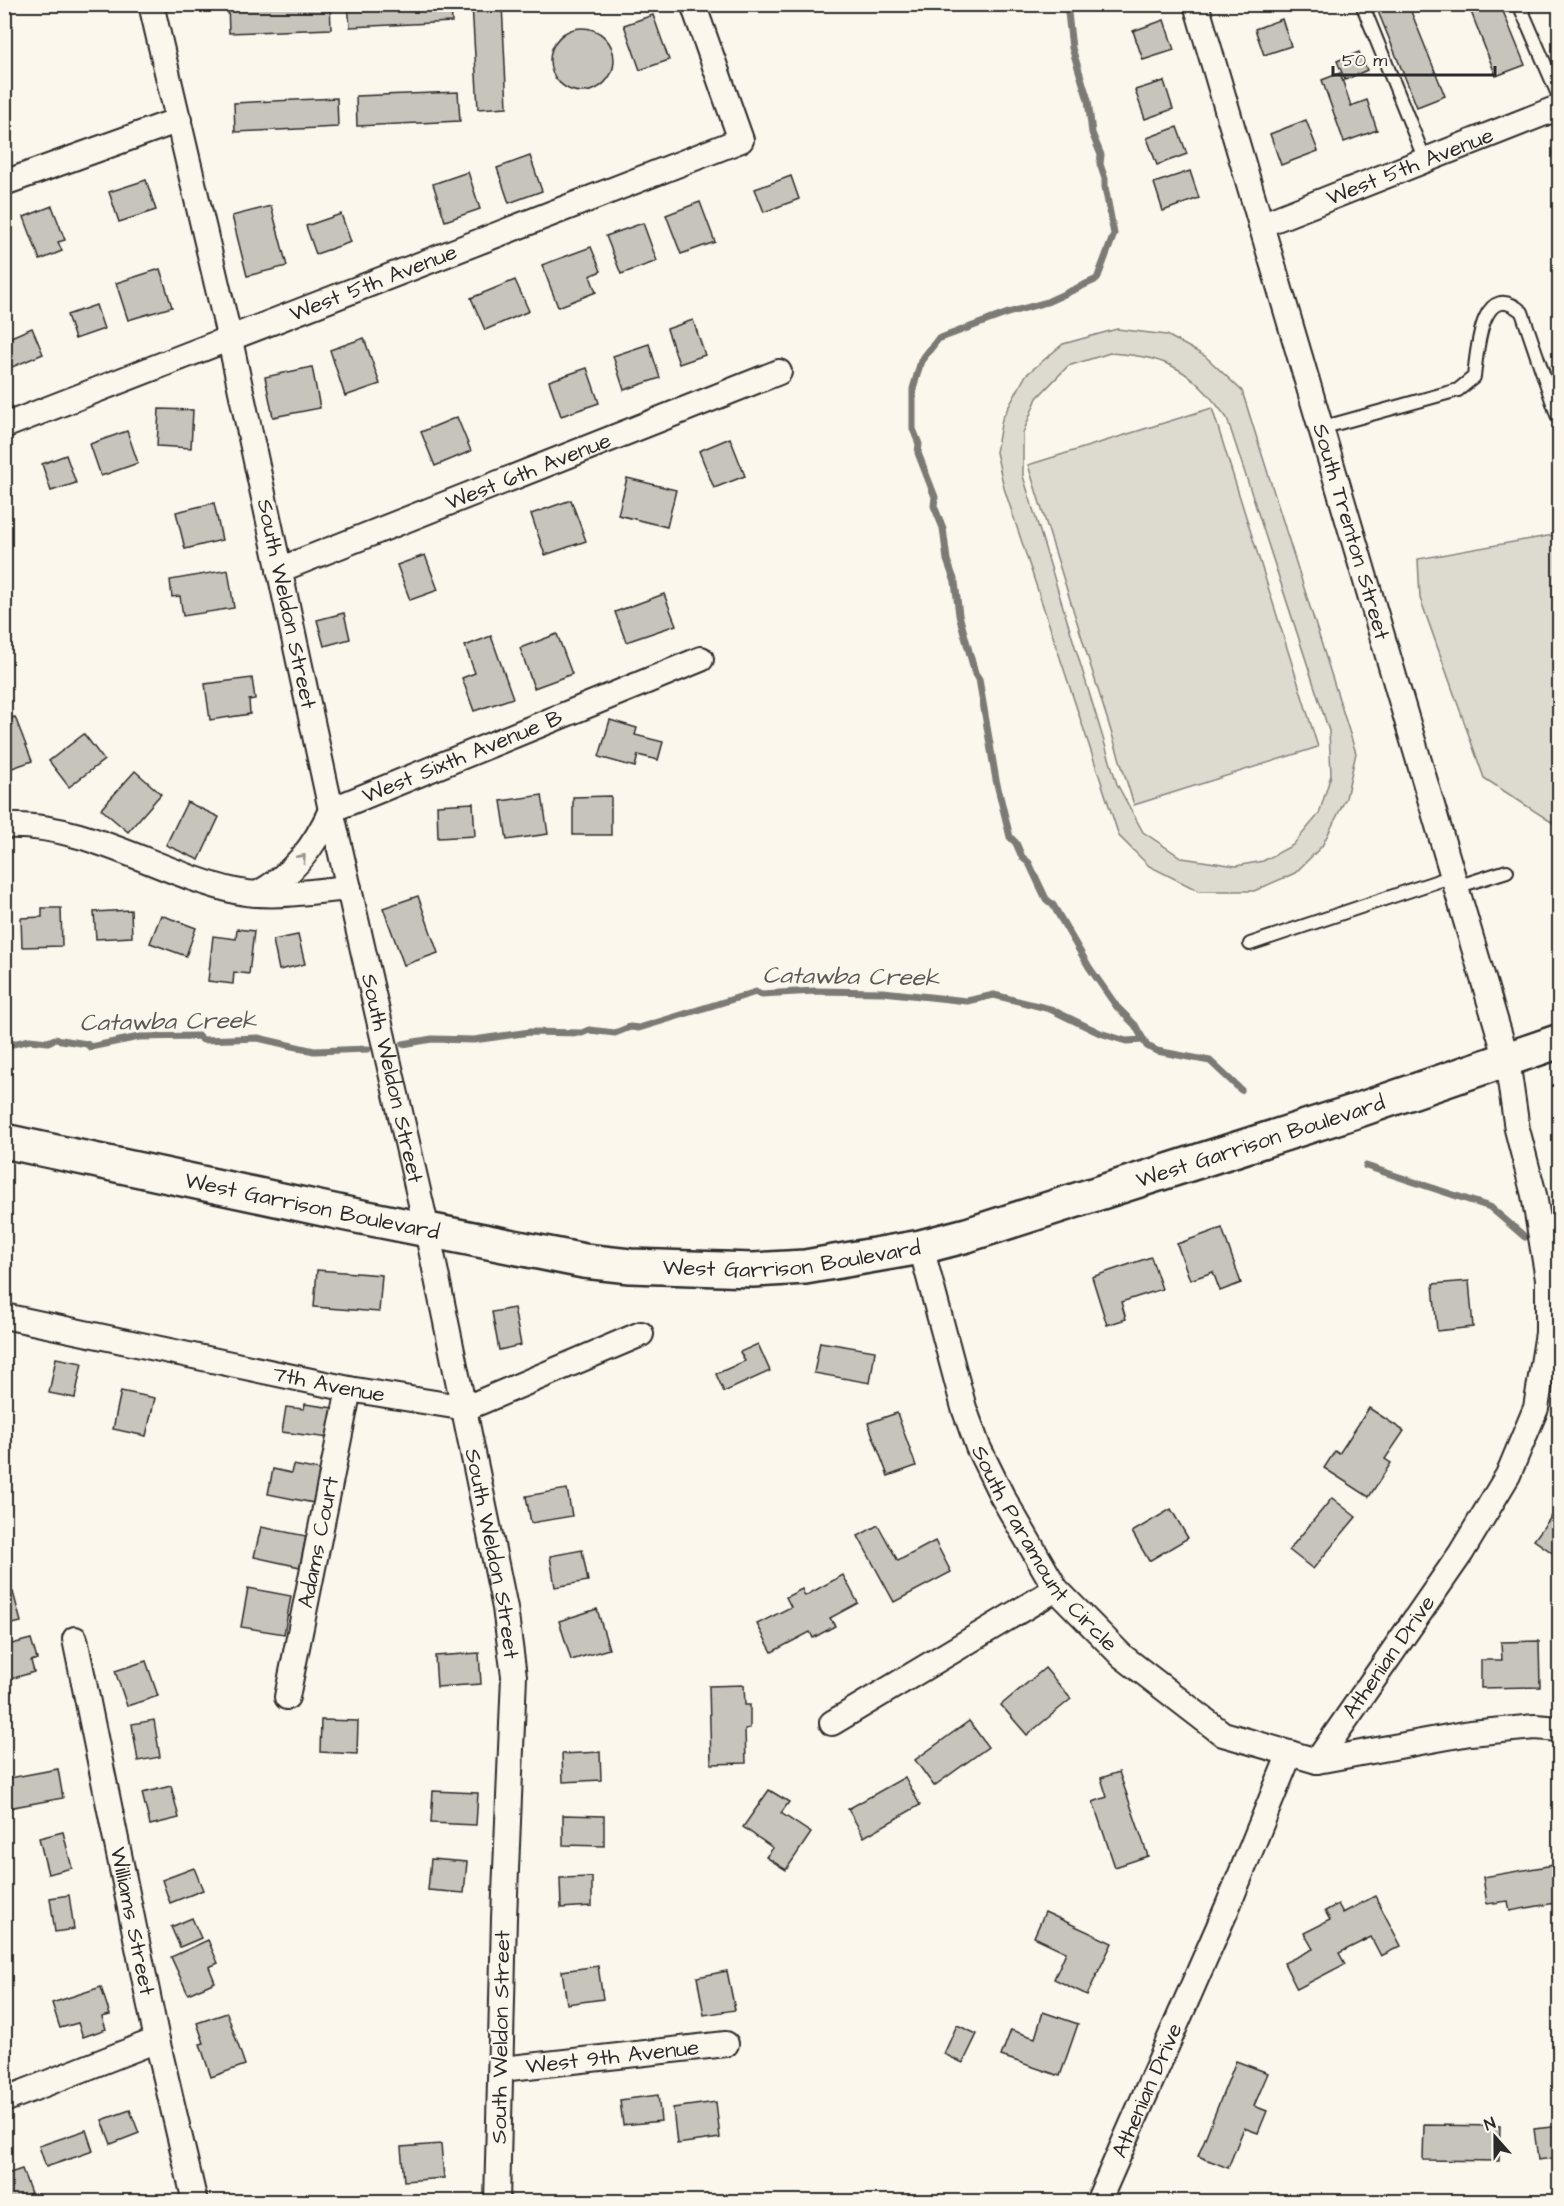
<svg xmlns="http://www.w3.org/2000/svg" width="1564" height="2206" font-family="'Architects Daughter',sans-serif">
<rect width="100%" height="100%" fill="#fbf7ec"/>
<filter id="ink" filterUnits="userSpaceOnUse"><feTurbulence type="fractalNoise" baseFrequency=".0167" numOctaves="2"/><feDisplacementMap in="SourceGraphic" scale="12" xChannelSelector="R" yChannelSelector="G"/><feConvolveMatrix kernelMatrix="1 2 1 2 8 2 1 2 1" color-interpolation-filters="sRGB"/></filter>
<g filter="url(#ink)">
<!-- green -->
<g fill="#dddad0" stroke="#84827e" stroke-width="1.5" fill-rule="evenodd">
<path d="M1117 329 1167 335 1205 356 1242 391 1356 753 1346 798 1322 846 1295 873 1254 891H1199L1149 866 1119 836 1004 488 996 452 1002 419 1026 375 1063 344ZM1110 353C1170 357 1191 370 1227 418L1329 731 1331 775 1319 814 1293 845 1263 861 1236 866 1182 858 1143 832 1117 784 1023 476V433L1037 398 1068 366Z"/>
<path d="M1212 408 1318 747 1134 805 1028 465Z"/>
<path d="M1559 534H1560L1559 827 1484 778 1420 598 1418 559Z"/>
</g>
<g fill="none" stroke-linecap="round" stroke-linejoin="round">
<!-- stream -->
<g stroke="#7b7a75" stroke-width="7">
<path d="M1067 4 1072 48 1088 100 1092 133 1101 155 1100 164 1105 179V187L1114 234 1097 279 1047 302 1008 313 938 339 921 361 913 389V429L919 444 918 453 935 497 934 506 943 528 947 560 955 582 959 615 975 673 979 679 996 780 1010 837 1016 843 1022 857 1029 863 1046 899 1053 905 1089 967 1117 1007 1135 1025 1147 1046 1157 1051 1210 1061 1241 1090"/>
<path d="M403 1044 432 1039 474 1040 530 1032 582 1033 589 1030 615 1033 630 1027 639 1028 756 992 761 994 815 991 883 992 967 1001 994 995 1050 1009 1100 1033 1126 1041 1144 1040"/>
<path d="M4 1046 30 1040 48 1042 55 1039 87 1044 90 1047 139 1037 198 1036 203 1040 258 1038 314 1051 368 1049"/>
<path d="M1366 1166 1490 1207 1525 1237"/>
</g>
</g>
<!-- building -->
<g fill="#c7c4bc" stroke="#2b2b2b" stroke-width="1.5">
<path d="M228 4H330L331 29 229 33Z"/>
<path d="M348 4H451L452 22 350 27Z"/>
<path d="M472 4H502L507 107 478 109Z"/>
<path d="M1375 4H1408L1445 96 1417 107Z"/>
<path d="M1468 4H1500L1525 65 1496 76Z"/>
<path d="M653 15 669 60 640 70 624 25Z"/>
<path d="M1282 19 1291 46 1264 55 1255 29Z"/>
<path d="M1164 20 1174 50 1143 60 1133 31Z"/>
<circle cx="582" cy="60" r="32"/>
<path d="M1359 52 1367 70 1345 80 1337 61Z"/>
<path d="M1340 73 1351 106 1367 100 1377 130 1344 142 1322 80Z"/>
<path d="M1164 81 1173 109 1145 119 1135 90Z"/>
<path d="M458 92 460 121 357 126 356 96Z"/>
<path d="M337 98 338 127 235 132 234 103Z"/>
<path d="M1306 120 1318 151 1281 165 1270 134Z"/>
<path d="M1177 127 1187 154 1157 165 1147 138Z"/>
<path d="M530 156 542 191 509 203 497 168Z"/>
<path d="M1190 171 1199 198 1163 211 1154 183Z"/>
<path d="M468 172 480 209 445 221 433 184Z"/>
<path d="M791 176 799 199 764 212 755 189Z"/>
<path d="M146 180 156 210 119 222 109 192Z"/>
<path d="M700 202 715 242 681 254 666 215Z"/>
<path d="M52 206 65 240 58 242 62 251 40 260 24 217Z"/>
<path d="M271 206 287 266 247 276 232 216Z"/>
<path d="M341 214 351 242 316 254 306 226Z"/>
<path d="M643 223 657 261 621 274 606 236Z"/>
<path d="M591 247 601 271 590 276 596 292 558 307 542 265Z"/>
<path d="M160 269 172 307 128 320 116 283Z"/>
<path d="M515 280 529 311 485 330 471 298Z"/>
<path d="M96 305 104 329 75 339 67 315Z"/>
<path d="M693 320 705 355 679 364 667 329Z"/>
<path d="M32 328 43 354 5 370 4 340Z"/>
<path d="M364 338 380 384 345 396 330 350Z"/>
<path d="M649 344 660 378 624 390 613 356Z"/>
<path d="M312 367 320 408 273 417 265 377Z"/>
<path d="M587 368 599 403 561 416 549 381Z"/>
<path d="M159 409 193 410 191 448 157 446Z"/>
<path d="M457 417 471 451 435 466 421 432Z"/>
<path d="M127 431 138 463 101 476 90 444Z"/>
<path d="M730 438 745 476 714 488 699 451Z"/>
<path d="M66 455 76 483 51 491 42 464Z"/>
<path d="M627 478 676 490 667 527 618 515Z"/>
<path d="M571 500 586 541 545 555 531 514Z"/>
<path d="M214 503 222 540 185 549 176 512Z"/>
<path d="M425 555 438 590 410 600 397 565Z"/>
<path d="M228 570 234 608 183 616 180 596 172 597 170 580Z"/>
<path d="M664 594 676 625 626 642 615 612Z"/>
<path d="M344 613 350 639 324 646 317 620Z"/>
<path d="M557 634 572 674 534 688 520 648Z"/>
<path d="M491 636 513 698 474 711 462 678 475 673 465 646Z"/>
<path d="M252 678 255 699 249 700 250 714 210 720 205 684Z"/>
<path d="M15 717 32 761 4 771V720Z"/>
<path d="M610 720 637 728 635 735 663 742 658 760 638 755 635 767 599 757Z"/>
<path d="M84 734 104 760 69 787 49 761Z"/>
<path d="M135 771 161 794 128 832 101 809Z"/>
<path d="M542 795 548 834 507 840 501 801Z"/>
<path d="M611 796V835H573V797Z"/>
<path d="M187 802 219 817 199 860 166 845Z"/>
<path d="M473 803 475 836 438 838 437 805Z"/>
<path d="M418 896 438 953 404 965 383 908Z"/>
<path d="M42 908H61L62 946 22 947 21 918 42 917Z"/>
<path d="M131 910 132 937 96 939 94 912Z"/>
<path d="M161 915 196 928 186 956 150 943Z"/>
<path d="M237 929 254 931 249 974 234 972 233 984 208 981 213 936 236 939Z"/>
<path d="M298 935 305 964 279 970 273 940Z"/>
<path d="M1222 1228 1241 1283 1220 1291 1213 1272 1190 1280 1177 1244Z"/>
<path d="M1151 1257 1162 1289 1121 1302 1126 1319 1107 1325 1092 1277Z"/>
<path d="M317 1270 382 1275 379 1312 314 1307Z"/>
<path d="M1469 1281 1473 1327 1437 1331 1433 1284Z"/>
<path d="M514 1308 521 1345 499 1350 492 1312Z"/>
<path d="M820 1342 875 1351 870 1383 814 1373Z"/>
<path d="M758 1344 770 1371 724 1392 716 1374 745 1361 740 1352Z"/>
<path d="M56 1358 82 1363 75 1398 49 1393Z"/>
<path d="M121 1391 155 1398 146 1436 113 1429Z"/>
<path d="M305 1404 333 1408 329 1438 282 1432 286 1407 304 1409Z"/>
<path d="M1369 1408 1404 1431 1385 1459 1391 1463 1369 1497 1324 1468 1335 1451 1339 1454Z"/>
<path d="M897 1413 916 1466 888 1476 868 1423Z"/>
<path d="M293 1465 320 1470 314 1503 268 1494 273 1469 291 1473Z"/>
<path d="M567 1489 572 1516 531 1523 526 1496Z"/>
<path d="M1332 1498 1356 1517 1313 1569 1289 1550Z"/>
<path d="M1560 1505V1558L1534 1540Z"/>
<path d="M1171 1509 1188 1538 1149 1561 1132 1532Z"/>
<path d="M878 1525 898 1561 935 1541 951 1572 894 1602 858 1536Z"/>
<path d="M261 1527 306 1536 300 1567 254 1557Z"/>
<path d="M582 1550 588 1581 555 1587 550 1556Z"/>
<path d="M843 1575 858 1603 830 1618 835 1626 813 1638 810 1632 772 1652 757 1624 791 1607 786 1597 802 1589 805 1596Z"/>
<path d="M248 1588 291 1596 284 1634 241 1627Z"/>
<path d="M13 1592 21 1622 4 1626V1594Z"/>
<path d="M597 1609 609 1649 571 1660 559 1621Z"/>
<path d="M31 1639 37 1659 31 1661 34 1672 4 1681V1646Z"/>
<path d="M1539 1641 1540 1687 1481 1688V1660H1502L1501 1642Z"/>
<path d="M479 1653 481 1684 437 1687 435 1656Z"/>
<path d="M146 1661 158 1696 127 1706 115 1671Z"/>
<path d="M1045 1668 1071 1699 1027 1735 1001 1705Z"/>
<path d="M744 1685 745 1705H750V1728L745 1729 746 1763 711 1764 709 1686Z"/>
<path d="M154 1720 160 1757 138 1761 132 1724Z"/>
<path d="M321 1720 358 1721 357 1754 320 1752Z"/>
<path d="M969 1721 988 1747 934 1786 915 1760Z"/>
<path d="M600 1752 601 1780 563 1782 562 1754Z"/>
<path d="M58 1769 63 1798 8 1808 4 1779Z"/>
<path d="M1119 1772 1148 1856 1115 1867 1093 1802 1107 1797 1101 1778Z"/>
<path d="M905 1777 920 1805 864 1837 848 1809Z"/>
<path d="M171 1786 179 1818 150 1825 142 1793Z"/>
<path d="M769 1790 789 1802 781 1813 811 1833 786 1870 766 1857 773 1848 743 1827Z"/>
<path d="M433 1791 478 1793 476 1825 431 1823Z"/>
<path d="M563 1815 604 1816V1846L563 1845Z"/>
<path d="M63 1832 72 1868 48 1874 39 1838Z"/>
<path d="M431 1859 467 1862 464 1893 428 1890Z"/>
<path d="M1560 1864V1902L1510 1911 1508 1901 1487 1904 1483 1877Z"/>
<path d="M194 1868 203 1890 170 1903 162 1880Z"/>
<path d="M592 1877V1906L561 1908 560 1878Z"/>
<path d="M69 1895 74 1929 55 1932 50 1898Z"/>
<path d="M1375 1896 1401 1946 1381 1956 1371 1937 1339 1953 1345 1964 1297 1989 1284 1963 1313 1949 1304 1933 1330 1920 1325 1911 1338 1904 1343 1913Z"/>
<path d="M1045 1912 1112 1943 1087 1995 1054 1979 1066 1952 1034 1937Z"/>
<path d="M192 1918 201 1938 180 1947 171 1927Z"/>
<path d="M208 1940 218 1963 209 1967 215 1982 188 1994 171 1957Z"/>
<path d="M598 1966 603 1999 567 2004 562 1971Z"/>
<path d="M727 1971 735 2010 704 2015 697 1977Z"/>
<path d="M101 1987 110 2015 102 2017 106 2029 83 2037 78 2023 60 2028 52 2003Z"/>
<path d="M1043 2012 1078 2024 1060 2076 1001 2056 1011 2030 1035 2038Z"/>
<path d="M227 2013 245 2065 211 2077 200 2044 204 2043 197 2023Z"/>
<path d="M957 2025 977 2034 963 2063 944 2054Z"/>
<path d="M1236 2061 1268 2073 1254 2106 1267 2111 1258 2133 1244 2128 1228 2168 1198 2156Z"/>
<path d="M658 2095 661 2121 623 2125 620 2100Z"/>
<path d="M716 2102 720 2138 677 2144 673 2108Z"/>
<path d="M130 2110 139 2133 111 2144 102 2120Z"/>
<path d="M1424 2125 1500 2126 1499 2161 1423 2160Z"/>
<path d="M1560 2126V2157L1538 2160 1534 2129Z"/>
<path d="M86 2130 93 2151 46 2167 39 2146Z"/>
<path d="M441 2144 444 2178 404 2181 401 2147Z"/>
<path d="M22 2169 31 2193 4 2202V2175Z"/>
</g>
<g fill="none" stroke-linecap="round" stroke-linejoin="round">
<!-- lane casing -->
<g stroke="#2b2b2b" stroke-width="16">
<g id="lane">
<path d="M1362 4 1425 160"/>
<path d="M1519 4 1560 99"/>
<path d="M1321 428 1458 390 1474 377C1477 352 1481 277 1522 312L1557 415"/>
<path d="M1456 887 1507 871"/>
<path d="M1250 944 1453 876"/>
</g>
</g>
<!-- street casing -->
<g stroke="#2b2b2b" stroke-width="28">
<g id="street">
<path id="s1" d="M151 4 230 340 331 810 427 1230 505 1608 514 1676 504 1918 497 2202"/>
<path id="s2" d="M1196 4 1507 1060 1517 1129 1534 1195 1548 1279V1333L1536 1408 1508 1475 1461 1553 1317 1761"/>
<path d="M4 183 179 120"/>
<path id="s3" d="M1261 225 1560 107"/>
<path id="s4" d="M4 426 741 140 693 4"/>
<path id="s5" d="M279 570 779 372"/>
<path d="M4 826C85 822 158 873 235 891 272 899 312 891 349 888"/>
<path id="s6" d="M257 894C293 875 315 846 331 810L701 659"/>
<path id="s7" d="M921 1247 964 1408 978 1447 1002 1496 1056 1589 1122 1656 1223 1734 1317 1761 1470 1733 1535 1727 1560 1729"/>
<path id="s8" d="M4 1316 349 1389 466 1408 641 1334"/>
<path id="s9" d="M75 1639 157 2040 195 2202"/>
<path id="s10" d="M287 1697 349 1389"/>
<path d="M832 1723 1056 1589"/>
<path id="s11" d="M501 2069 726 2044"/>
<path d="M4 2100 157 2040"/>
<path id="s12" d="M1098 2202 1227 1908 1290 1753"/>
</g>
</g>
<!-- secondary casing -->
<g stroke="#2b2b2b" stroke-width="38">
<g id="secondary">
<path id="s13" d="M4 1141 347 1214 584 1261 630 1266 753 1270 805 1267 921 1247 967 1235 1356 1111 1560 1041"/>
</g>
</g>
<!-- lane -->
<use href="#lane" stroke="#fbf7ec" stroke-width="12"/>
<!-- street -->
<use href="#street" stroke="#fbf7ec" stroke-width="24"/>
<!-- secondary -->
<use href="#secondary" stroke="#fbf7ec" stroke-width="33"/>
</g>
<!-- one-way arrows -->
<defs><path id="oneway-chevron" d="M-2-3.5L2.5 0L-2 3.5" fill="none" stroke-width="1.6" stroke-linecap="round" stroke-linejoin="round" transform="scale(1.5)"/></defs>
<use stroke="#93918c" href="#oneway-chevron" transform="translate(302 858) rotate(-48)"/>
</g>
<g text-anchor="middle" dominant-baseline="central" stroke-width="4.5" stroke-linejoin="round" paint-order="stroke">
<!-- street labels -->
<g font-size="22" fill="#2b2b2b" stroke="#fbf7ec">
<text stroke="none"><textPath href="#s3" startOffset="160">West 5th Avenue</textPath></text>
<text stroke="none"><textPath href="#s4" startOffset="396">West 5th Avenue</textPath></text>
<text stroke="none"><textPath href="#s5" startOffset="268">West 6th Avenue</textPath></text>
<text stroke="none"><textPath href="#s2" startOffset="550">South Trenton Street</textPath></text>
<text stroke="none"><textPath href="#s1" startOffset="615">South Weldon Street</textPath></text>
<text stroke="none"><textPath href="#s6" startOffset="256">West Sixth Avenue B</textPath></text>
<text stroke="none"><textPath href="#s1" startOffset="1101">South Weldon Street</textPath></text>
<text stroke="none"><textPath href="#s13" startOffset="1287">West Garrison Boulevard</textPath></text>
<text stroke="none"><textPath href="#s13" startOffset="315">West Garrison Boulevard</textPath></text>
<text stroke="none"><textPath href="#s13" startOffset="801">West Garrison Boulevard</textPath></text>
<text stroke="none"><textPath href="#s8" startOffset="332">7th Avenue</textPath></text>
<text stroke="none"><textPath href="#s10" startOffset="158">Adams Court</textPath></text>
<text stroke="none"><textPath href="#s7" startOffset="330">South Paramount Circle</textPath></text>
<text stroke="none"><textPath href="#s1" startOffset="1587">South Weldon Street</textPath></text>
<text transform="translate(1389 1657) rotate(-55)">Athenian Drive</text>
<text stroke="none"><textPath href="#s9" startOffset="288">Williams Street</textPath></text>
<text transform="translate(501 2037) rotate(-89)">South Weldon Street</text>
<text stroke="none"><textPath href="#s11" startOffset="112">West 9th Avenue</textPath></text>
<text stroke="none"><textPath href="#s12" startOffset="122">Athenian Drive</textPath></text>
</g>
<!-- water labels -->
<g font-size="24" font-style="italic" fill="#5a5956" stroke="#fbf7ec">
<text transform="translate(851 977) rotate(1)">Catawba Creek</text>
<text transform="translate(168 1022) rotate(-1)">Catawba Creek</text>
</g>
</g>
<!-- margin -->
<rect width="1564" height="2206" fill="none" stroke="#fbf7ec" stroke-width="24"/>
<rect x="12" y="12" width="1540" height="2182" fill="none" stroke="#2b2b2b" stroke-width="2" filter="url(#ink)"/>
<!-- north arrow -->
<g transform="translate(1495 2137) rotate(339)" stroke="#fbf7ec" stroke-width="4.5" paint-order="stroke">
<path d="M0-4.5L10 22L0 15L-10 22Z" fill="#2b2b2b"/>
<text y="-9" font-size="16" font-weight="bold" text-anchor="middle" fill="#2b2b2b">N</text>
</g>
<!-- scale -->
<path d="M1333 66v9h162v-9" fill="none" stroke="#2b2b2b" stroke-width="3"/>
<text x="1342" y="66" font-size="18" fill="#2b2b2b" stroke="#fbf7ec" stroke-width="4.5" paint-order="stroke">50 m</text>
</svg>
